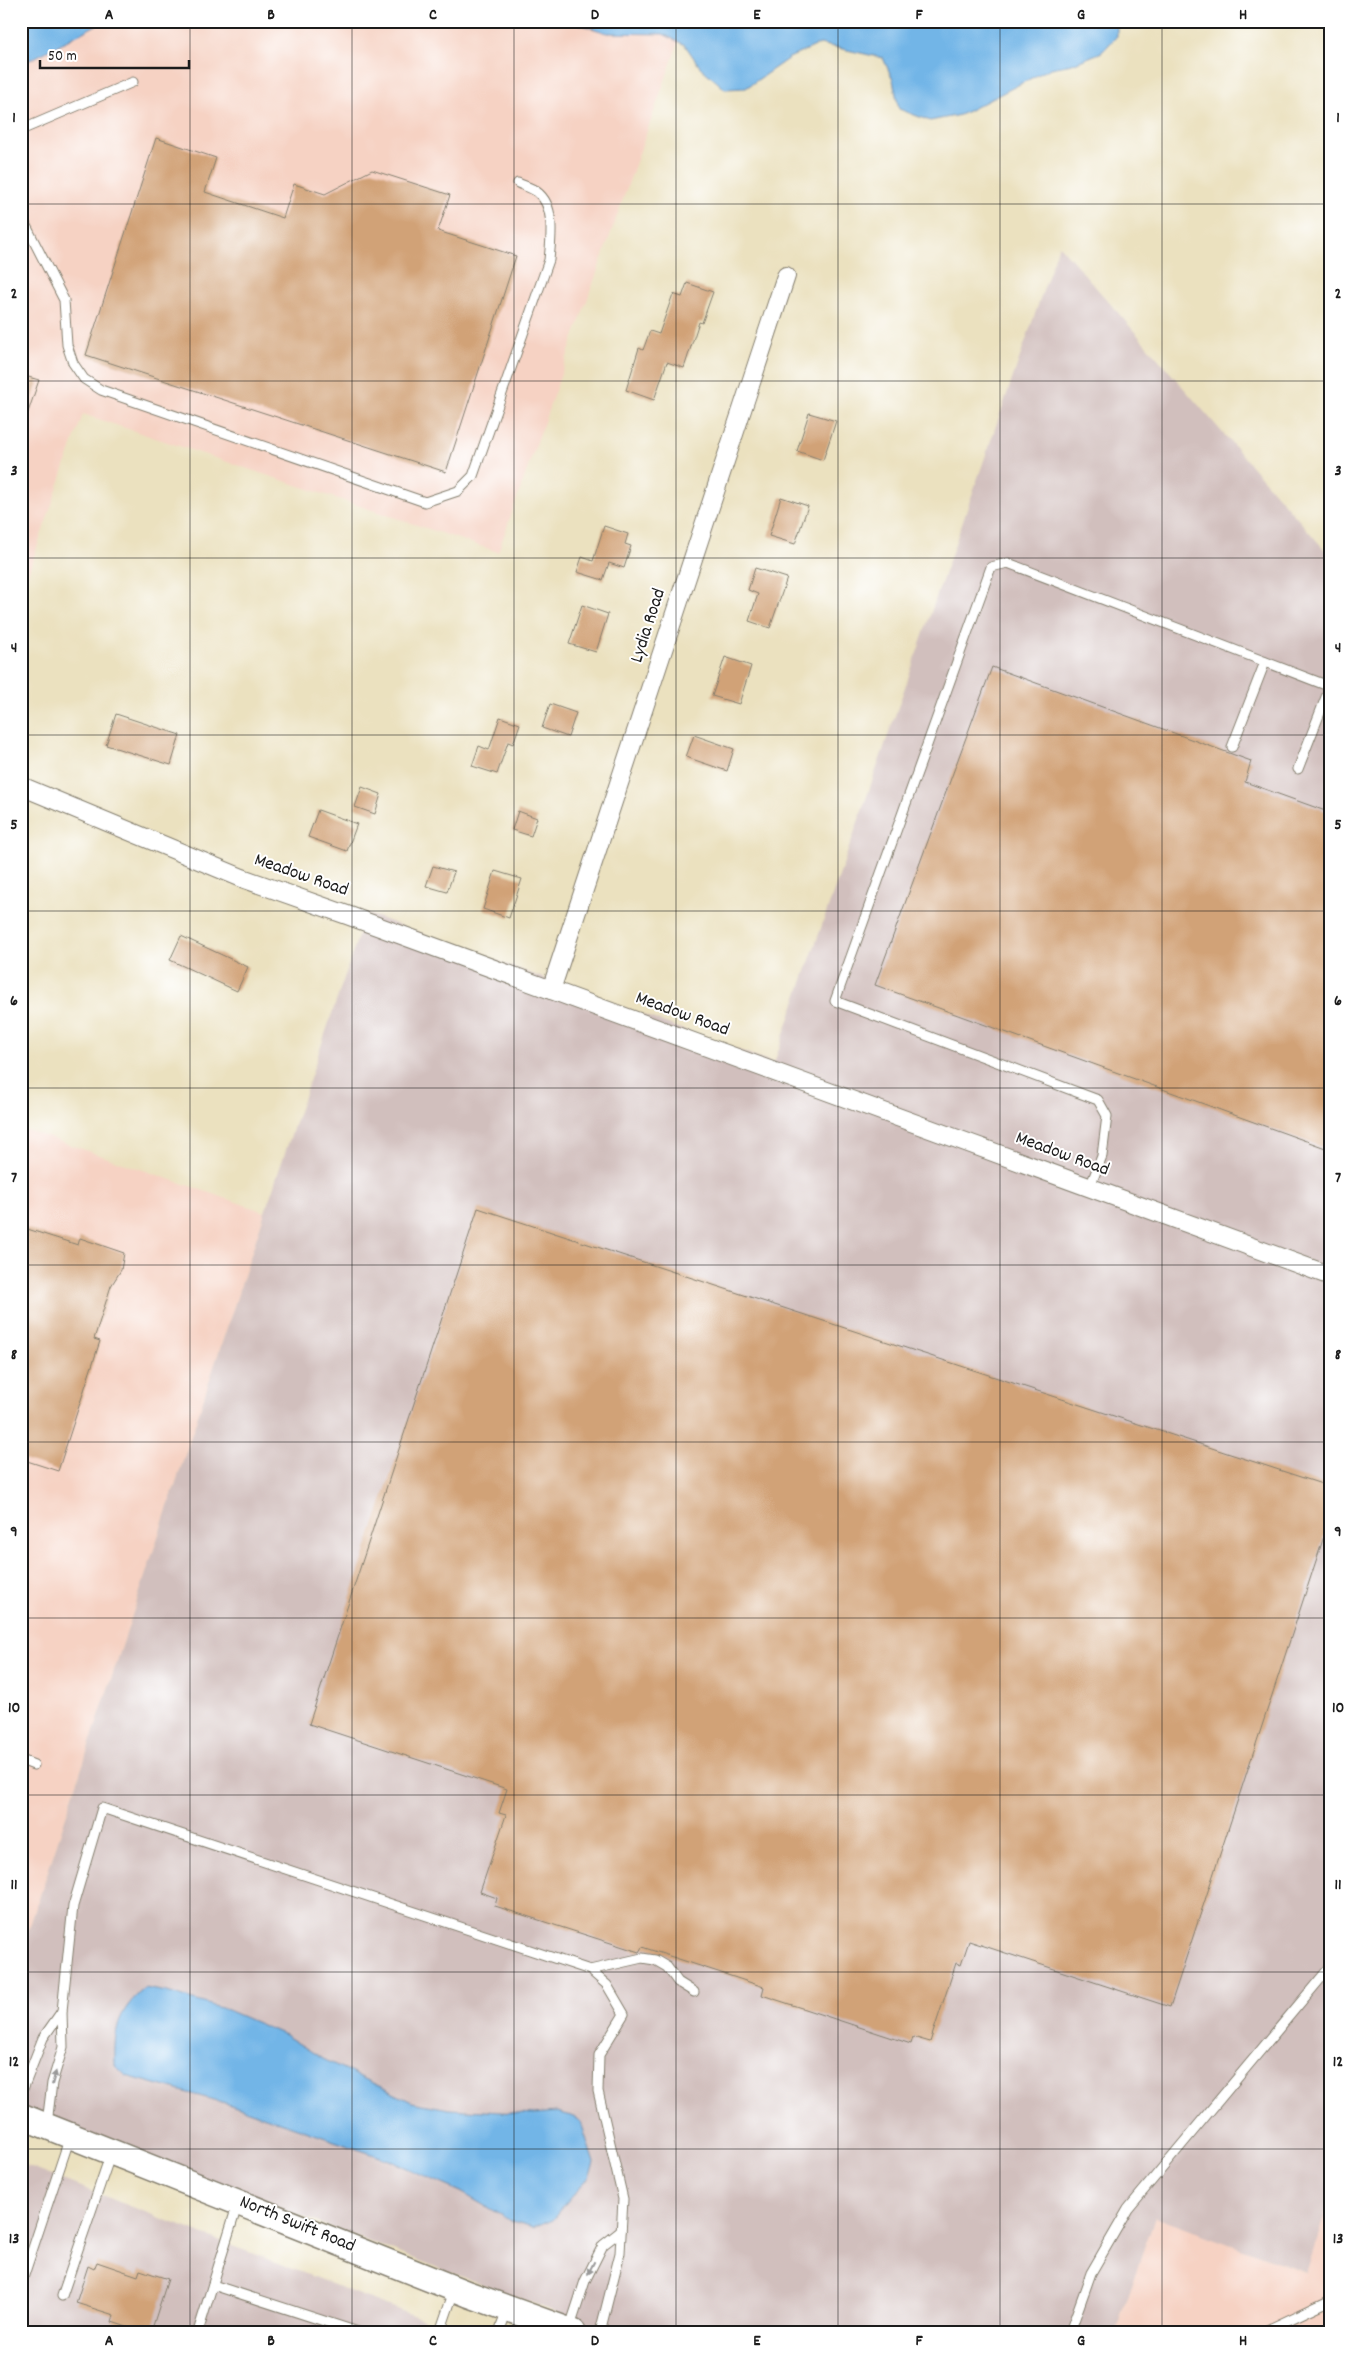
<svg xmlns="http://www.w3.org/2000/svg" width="1352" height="2353" font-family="Dekko,sans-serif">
<rect width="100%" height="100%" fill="#fff"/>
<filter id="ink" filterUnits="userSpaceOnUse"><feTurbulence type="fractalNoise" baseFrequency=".02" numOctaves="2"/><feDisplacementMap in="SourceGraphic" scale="10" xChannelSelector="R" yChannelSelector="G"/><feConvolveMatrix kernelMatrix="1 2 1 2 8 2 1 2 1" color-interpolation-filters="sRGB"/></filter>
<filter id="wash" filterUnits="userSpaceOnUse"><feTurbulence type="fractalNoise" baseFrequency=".0096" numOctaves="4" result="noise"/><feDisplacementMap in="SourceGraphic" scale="20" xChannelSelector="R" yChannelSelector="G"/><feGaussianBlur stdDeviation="1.12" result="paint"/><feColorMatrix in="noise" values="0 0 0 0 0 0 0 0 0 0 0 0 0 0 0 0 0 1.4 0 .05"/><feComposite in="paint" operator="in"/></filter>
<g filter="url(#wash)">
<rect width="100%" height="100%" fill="#ebe1bf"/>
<!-- built -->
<g fill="#f6d2c3">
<path d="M21 21H686L498 552 83 414 21 594Z"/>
<path d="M21 1128 265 1212 21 1953Z"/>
<path d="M1331 2196V2332H1115L1155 2216 1305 2272Z"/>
</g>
<!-- industrial -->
<g fill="#d1bfbd">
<path d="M1059 245 1331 557V2196L1306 2272 1155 2217 1115 2332H609L21 2111V1953L265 1212 366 913 774 1063Z"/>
<path d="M21 2164 456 2332H21Z"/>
</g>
<!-- water -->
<g fill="#72b5e7" stroke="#476882">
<path d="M21 21H104L30 60 21 63Z"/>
<path d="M570 21H1117V36L1102 52 1072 64 1051 68 960 115 930 121 899 109 893 80 883 58 820 44 789 58 746 88 725 89 700 67 685 45 663 34 607 33Z"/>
<path d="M145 1988 167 1992 227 2010 285 2035 323 2059 412 2102 449 2109 534 2114 557 2112 572 2116 581 2122 594 2163 589 2177 553 2219 533 2227 509 2220 461 2192 389 2160 225 2103 126 2076 115 2065C114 2029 117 2012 145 1988Z"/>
</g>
<g id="blocks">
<!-- building -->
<g fill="#d1a277">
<path d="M156 138 216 158 205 192 283 218 294 184 325 194 372 170 450 195 438 231 516 256 446 472 86 355Z"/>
<path d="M687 283 713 292 702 323 699 322 684 368 667 362 654 400 626 390 639 348 643 350 650 331 659 334 673 294 682 297Z"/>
<path d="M21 375 39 380 24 424H21Z"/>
<path d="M809 413 836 421 823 460 797 451Z"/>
<path d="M781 497 808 506 795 544 769 536Z"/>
<path d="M604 526 628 534 625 544 631 546 624 568 609 563 603 580 577 572 582 557 593 561Z"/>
<path d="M755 568 787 578 770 628 749 621 758 594 748 590Z"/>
<path d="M582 605 608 614 596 652 569 644Z"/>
<path d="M725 657 751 666 739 704 712 696Z"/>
<path d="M992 667 1251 761 1245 782 1331 813V1150L875 985Z"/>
<path d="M550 704 576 713 568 737 542 728Z"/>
<path d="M116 714 180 735 171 765 106 745Z"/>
<path d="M500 717 520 724 513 744 508 742 497 774 472 766 479 746 489 750Z"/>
<path d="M694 735 734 749 727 771 686 757Z"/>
<path d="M362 787 381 794 375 814 355 807Z"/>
<path d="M318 810 357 824 347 851 308 837Z"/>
<path d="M518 811 537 818 531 836 512 830Z"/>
<path d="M433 866 454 872 447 892 426 886Z"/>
<path d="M495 871 522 879 509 918 483 909Z"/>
<path d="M181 936 248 967 237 991 170 960Z"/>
<path d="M478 1208 1331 1487V1515L1170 2007 969 1941 961 1965 956 1963 930 2042 913 2037 911 2044 762 1995 764 1987 642 1947 639 1952 495 1906 497 1898 480 1892 506 1815 499 1813 507 1789 309 1724Z"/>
<path d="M21 1227 78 1245 80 1238 124 1253 121 1270 111 1286 94 1339 100 1341 58 1471 21 1459Z"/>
<path d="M97 2262 138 2276 140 2270 168 2279 151 2332H142L112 2322 114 2315 76 2303 88 2266 94 2269Z"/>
</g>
</g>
</g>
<g filter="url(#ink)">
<use href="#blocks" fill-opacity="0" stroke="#847e6e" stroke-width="1"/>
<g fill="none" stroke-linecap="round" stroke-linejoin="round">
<!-- lane casing -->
<g stroke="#847e6e" stroke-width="11">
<g id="lane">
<path d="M21 130 133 82"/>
<path d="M21 216 64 300 67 345 73 363 84 379 101 390 425 502 458 491 473 476 549 260C551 239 556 206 537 192 532 188 524 186 518 183"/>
<path d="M1232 747 1265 662"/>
<path d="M1298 769 1330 687"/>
<path d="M1090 1187 1102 1156 1107 1116 1098 1100 835 1001 991 567 1008 563 1331 687"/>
<path d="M21 1760 34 1765"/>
<path d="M590 1970 642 1958 655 1960 667 1967 678 1982 694 1992"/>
<path d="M21 2094 43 2038 62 2011"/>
<path d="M47 2123 52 2083 63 2047 62 2011 73 1906 102 1808 590 1970 607 1985 624 2014 599 2055 598 2091 623 2199 620 2253 600 2332"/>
<path d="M21 2284 70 2137"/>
<path d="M213 2285 358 2332"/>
<path d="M62 2296 111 2153"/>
<path d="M569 2330 585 2281 603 2245 621 2231"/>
<path d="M198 2332 238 2203"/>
<path d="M440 2332 454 2291"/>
<path d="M499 2332 507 2311"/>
<path d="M1070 2332 1091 2273 1128 2209 1331 1966"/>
<path d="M1263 2332 1331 2300"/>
</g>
</g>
<!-- street casing -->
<g stroke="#847e6e" stroke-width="20">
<g id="street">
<path d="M21 786 242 878 347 915 1331 1276"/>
<path d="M551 990 786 276"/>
</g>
</g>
<!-- secondary casing -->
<g stroke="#847e6e" stroke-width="28">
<path id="secondary" d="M21 2116 468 2294 573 2332"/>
</g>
<!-- lane -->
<use href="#lane" stroke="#fff" stroke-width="9"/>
<!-- street -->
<use href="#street" stroke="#fff" stroke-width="18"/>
<!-- secondary -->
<use href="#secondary" stroke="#fff" stroke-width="25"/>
</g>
<!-- one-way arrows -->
<defs><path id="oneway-solid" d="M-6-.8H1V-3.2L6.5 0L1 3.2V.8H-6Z" transform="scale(1.25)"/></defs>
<g fill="#999">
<use href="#oneway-solid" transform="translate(54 2078) rotate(-74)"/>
<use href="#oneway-solid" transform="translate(591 2268) rotate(117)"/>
</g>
</g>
<!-- grid -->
<path fill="none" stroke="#1c1c1c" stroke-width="1" stroke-opacity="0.55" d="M190 21V2332M352 21V2332M514 21V2332M676 21V2332M838 21V2332M1000 21V2332M1162 21V2332M21 204H1331M21 381H1331M21 558H1331M21 735H1331M21 911H1331M21 1088H1331M21 1265H1331M21 1442H1331M21 1618H1331M21 1795H1331M21 1972H1331M21 2149H1331"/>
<g text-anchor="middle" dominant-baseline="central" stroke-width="4" stroke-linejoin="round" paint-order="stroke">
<!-- street labels -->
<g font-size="19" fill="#1c1c1c" stroke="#fff">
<text transform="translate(649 626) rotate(-72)">Lydia Road</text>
<text transform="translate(301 876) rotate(19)">Meadow Road</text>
<text transform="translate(682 1015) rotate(20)">Meadow Road</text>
<text transform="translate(1062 1155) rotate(20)">Meadow Road</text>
<text transform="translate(297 2225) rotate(22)">North Swift Road</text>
</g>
</g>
<!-- margin -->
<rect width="1352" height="2353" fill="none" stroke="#fff" stroke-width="55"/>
<!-- scale -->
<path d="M40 60v8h149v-8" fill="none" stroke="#1c1c1c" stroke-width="2.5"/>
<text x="48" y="60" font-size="15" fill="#1c1c1c" stroke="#ffffff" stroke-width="4" paint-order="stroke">50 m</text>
<rect x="28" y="28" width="1296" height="2298" fill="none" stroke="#1c1c1c" stroke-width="2"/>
<g font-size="16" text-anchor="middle" font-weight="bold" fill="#1c1c1c">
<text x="109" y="19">A</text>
<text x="271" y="19">B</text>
<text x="433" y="19">C</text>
<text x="595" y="19">D</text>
<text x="757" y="19">E</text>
<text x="919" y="19">F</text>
<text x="1081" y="19">G</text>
<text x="1243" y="19">H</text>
<text x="14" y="122">1</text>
<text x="1338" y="122">1</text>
<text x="14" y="298">2</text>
<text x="1338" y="298">2</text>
<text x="14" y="475">3</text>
<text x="1338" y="475">3</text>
<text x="14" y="652">4</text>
<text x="1338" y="652">4</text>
<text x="14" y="829">5</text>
<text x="1338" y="829">5</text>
<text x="14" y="1005">6</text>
<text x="1338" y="1005">6</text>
<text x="14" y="1182">7</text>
<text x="1338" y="1182">7</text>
<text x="14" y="1359">8</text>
<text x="1338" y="1359">8</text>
<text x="14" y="1536">9</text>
<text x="1338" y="1536">9</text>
<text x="14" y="1712">10</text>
<text x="1338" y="1712">10</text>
<text x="14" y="1889">11</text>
<text x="1338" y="1889">11</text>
<text x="14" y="2066">12</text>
<text x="1338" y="2066">12</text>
<text x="14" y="2243">13</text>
<text x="1338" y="2243">13</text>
<text x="109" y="2345">A</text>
<text x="271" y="2345">B</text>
<text x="433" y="2345">C</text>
<text x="595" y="2345">D</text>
<text x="757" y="2345">E</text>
<text x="919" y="2345">F</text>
<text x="1081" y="2345">G</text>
<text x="1243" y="2345">H</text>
</g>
</svg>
